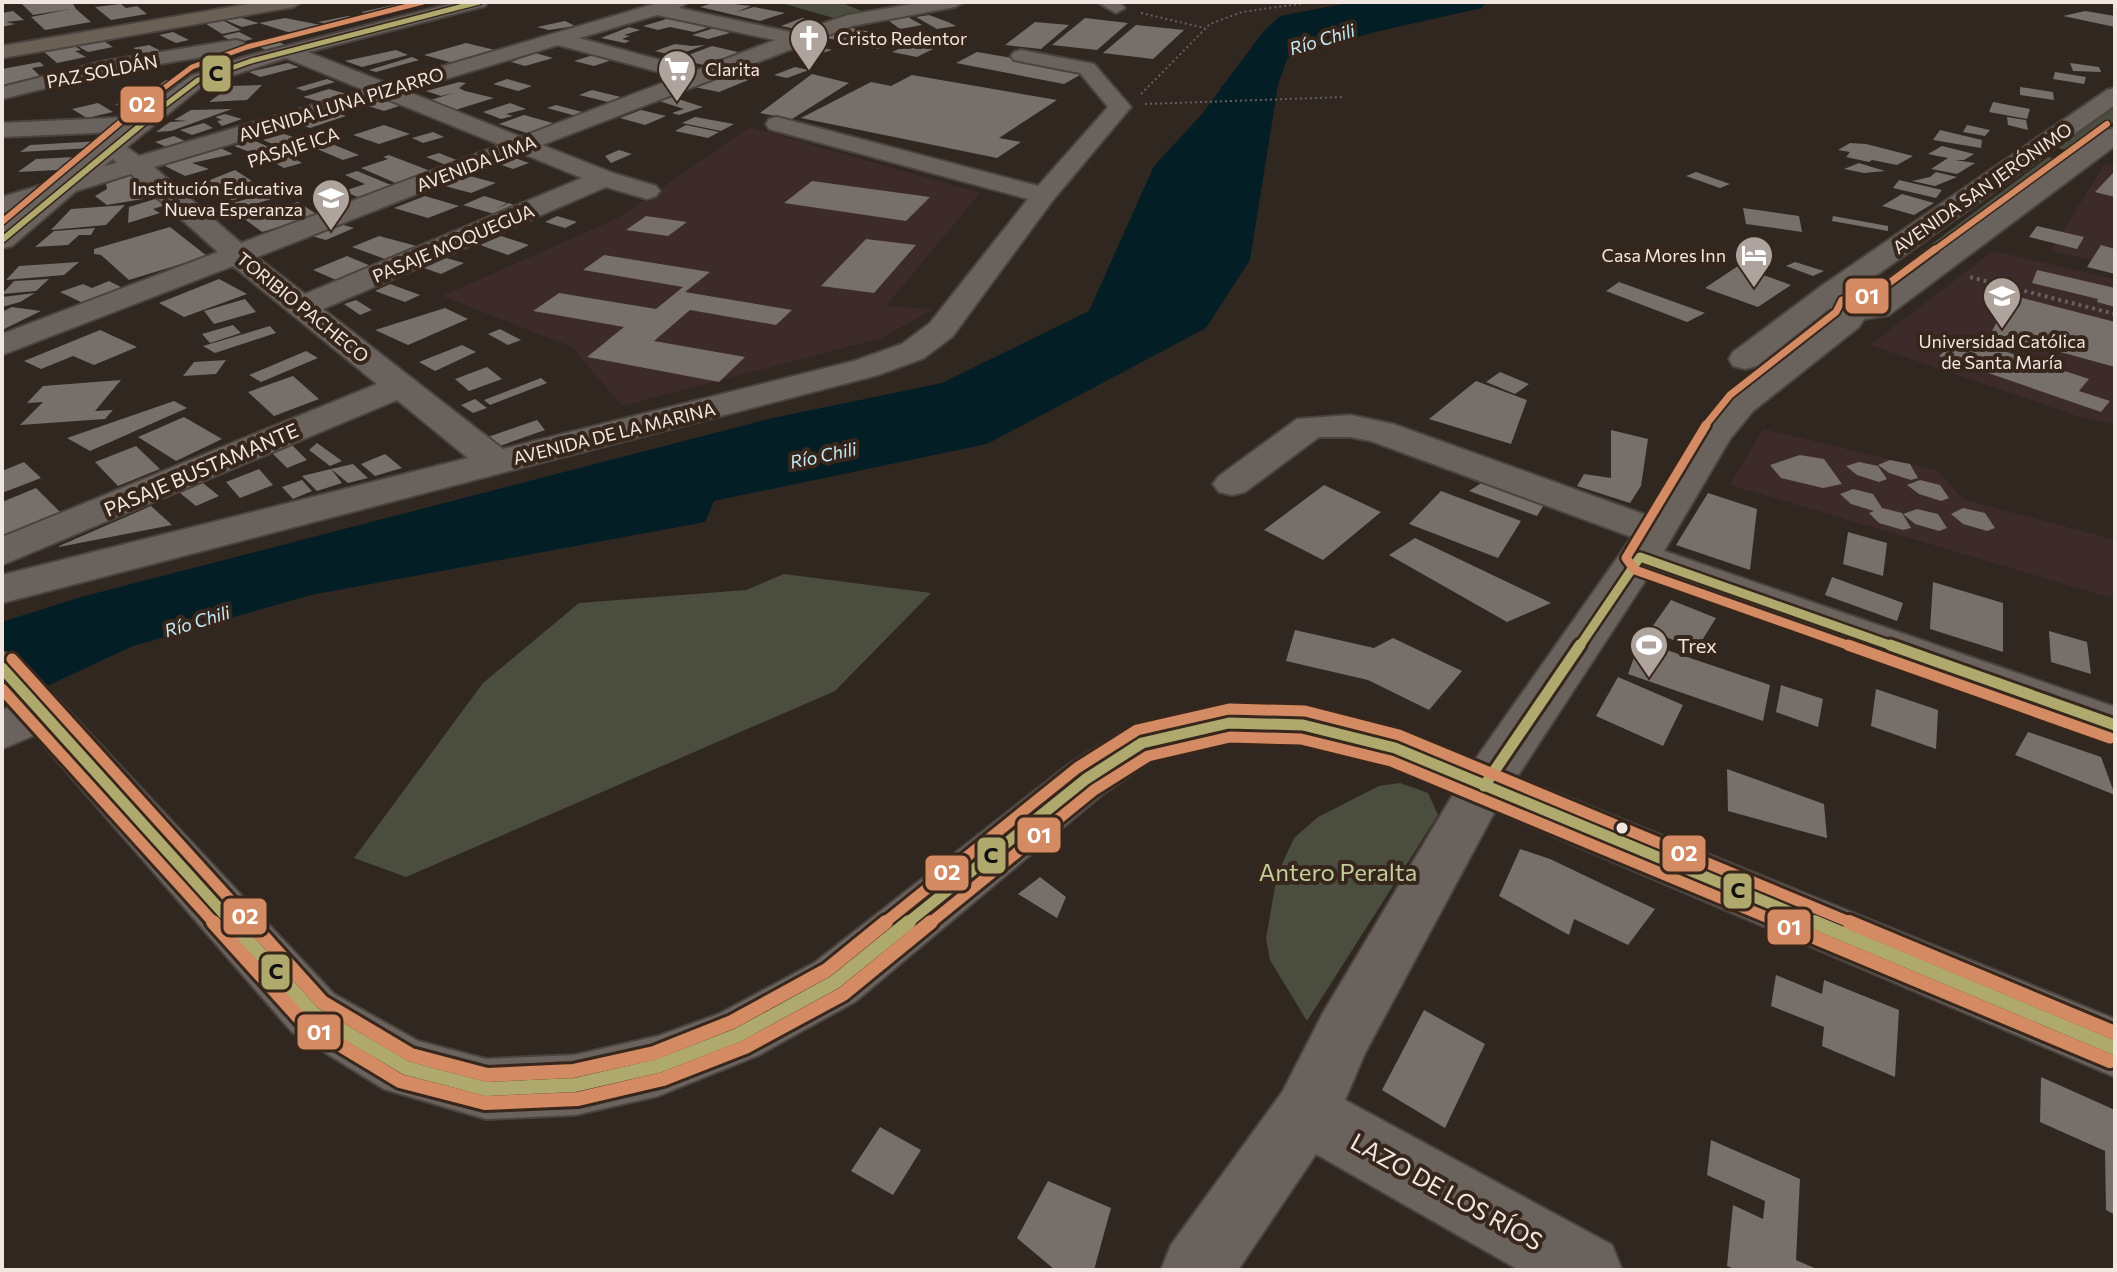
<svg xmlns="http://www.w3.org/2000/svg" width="2117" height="1272" font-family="Commissioner,sans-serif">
<rect width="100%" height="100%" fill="#302721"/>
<!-- education -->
<g fill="#3d2a2a">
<path d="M750 127 980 193 886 306 933 309 882 338 622 406 572 347 442 296 618 218Z"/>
<path d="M2105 163 2115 165V265L2051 251Z"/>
<path d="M1993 251 2115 279V424L2080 417 1870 345Z"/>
<path d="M1763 429 1938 471 1963 499 2115 540V599L1730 485Z"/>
</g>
<!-- green -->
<g fill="#4b4d3e">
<path d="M778 2H840L864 12 837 19Z"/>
<path d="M2115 103V121L2079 153 2058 148Z"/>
<path d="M2048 157 2068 161 1875 299 1864 295Z"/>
<path d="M784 574 931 593 835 691 406 877 354 858 483 683 579 603 746 590Z"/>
<path d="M1400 783 1428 793 1438 815 1307 1021 1270 960 1266 939 1277 875 1294 838 1318 817 1379 786Z"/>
</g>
<!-- water -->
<path fill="#041e26" d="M1353 2H1497L1370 18 1327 31 1288 56 1278 85 1250 260 1206 328 987 444 714 501 705 522 311 595 133 646 2 707V622L81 597 773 418 942 383 1089 311 1154 166 1202 114 1263 32 1280 16Z"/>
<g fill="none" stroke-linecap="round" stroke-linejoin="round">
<!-- river -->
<path fill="#041e26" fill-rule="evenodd" d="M1437 2H1486L1482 8 1375 32 1285 59 1247 95 1236 97 1225 95 1220 88 1265 47 1358 19Z"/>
</g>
<!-- building -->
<g fill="#776f6a">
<path d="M20 2H72L76 9 91 22 45 30 31 17 70 9 33 15Z"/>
<path d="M407 2 423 4 374 16 361 12Z"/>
<path d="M716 2 751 6 736 12 754 7 785 13 760 21 700 7Z"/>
<path d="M121 4 126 8 137 6 147 14 111 20 95 7Z"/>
<path d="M13 11 24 20 6 22 15 24 2 27V13Z"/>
<path d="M2085 11 2115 16V27L2063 16Z"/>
<path d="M929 15 948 22 956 26 937 29 916 17Z"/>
<path d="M235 16 259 23 285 18 326 26 291 33 259 23 242 27 220 18Z"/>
<path d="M348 16 358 19 330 25 318 22Z"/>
<path d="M906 16 922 25 900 29 885 18Z"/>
<path d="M670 18 685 22 710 27 694 32 670 27 658 30 643 26Z"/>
<path d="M802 18 826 24 805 31 781 26Z"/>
<path d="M1085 18 1128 23 1097 50 1052 45Z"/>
<path d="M220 19 241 30 222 34 203 22Z"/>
<path d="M565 21 575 26 549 30 537 27Z"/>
<path d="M1035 22 1069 25 1041 49 1005 45Z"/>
<path d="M1136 25 1184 30 1153 59 1103 53Z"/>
<path d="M629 27 640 30 624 35 630 36 622 39 630 41 625 43 601 38Z"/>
<path d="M714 28 730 33 708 39 692 35Z"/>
<path d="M851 28 871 32 847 42 826 38Z"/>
<path d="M173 32 189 40 176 43 159 35Z"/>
<path d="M239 32 253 39 236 43 222 36Z"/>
<path d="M102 40 113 47 88 52 76 45Z"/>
<path d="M867 40 889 43 878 49 857 46Z"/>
<path d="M919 40 943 44 917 57 892 52Z"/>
<path d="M278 41 290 48 268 52 257 45Z"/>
<path d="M466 43 499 51 457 64 424 55Z"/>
<path d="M675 44 692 46 705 45 675 56 655 51Z"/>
<path d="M73 45 81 50 75 51 86 57 57 63 43 51Z"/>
<path d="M149 45 161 51 175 48 185 53 157 59 133 48Z"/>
<path d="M812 45 832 50 816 55 796 50Z"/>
<path d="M712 46 742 53 708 66 678 59Z"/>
<path d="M396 50 408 55 362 67 345 61Z"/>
<path d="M977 52 1087 71 1064 84 956 63Z"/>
<path d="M535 53 553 58 525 66 511 62Z"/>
<path d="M593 55 612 60 594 66 574 61Z"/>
<path d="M225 57 235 61 214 69 200 64Z"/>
<path d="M412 57 419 60 376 72 369 70Z"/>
<path d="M40 62 44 66 32 68 44 80 2 91V69Z"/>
<path d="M288 63 299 67 260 77 249 72Z"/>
<path d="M2070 63 2099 67 2101 72 2073 71Z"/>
<path d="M795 67 809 70 787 78 774 75Z"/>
<path d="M738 69 763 74 719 92 694 87Z"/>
<path d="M2055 72 2086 77 2084 84 2053 79Z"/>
<path d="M812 74 849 83 792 119 760 113Z"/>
<path d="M912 75 1057 100 999 138 1021 142 997 158 801 118 871 82 891 86Z"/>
<path d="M327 79 335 82 304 91 296 88Z"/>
<path d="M507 79 532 86 518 91 493 84Z"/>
<path d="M166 80 177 82 165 92H149Z"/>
<path d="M459 82 466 83 459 88 465 91 494 98 455 110 431 100 453 93 441 96 426 91Z"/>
<path d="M262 85 247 100 209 102 231 86Z"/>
<path d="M2020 87 2053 92 2054 100 2020 95Z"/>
<path d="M329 89 347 94 321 102 303 97Z"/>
<path d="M592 90 621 97 608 102 579 95Z"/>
<path d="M672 97 703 107 679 115 672 113 684 109 659 101Z"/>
<path d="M387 98 405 104 384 111 365 105Z"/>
<path d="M149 99 142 104 115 105 122 100Z"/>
<path d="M1993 102 2030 109 2027 119 1989 112Z"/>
<path d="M98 103 113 112 87 118 72 109Z"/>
<path d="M510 103 526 109 506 114 513 116 501 119 483 112Z"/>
<path d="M556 105 586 113 576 116 547 108Z"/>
<path d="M232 109 171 131 156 132 170 122 188 121 174 120 191 110Z"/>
<path d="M641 110 666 116 645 125 620 118Z"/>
<path d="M333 112 346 116 310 128 298 124Z"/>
<path d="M225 114 242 119 222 126 217 121 222 120 215 117Z"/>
<path d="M524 115 560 125 530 134 499 124Z"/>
<path d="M695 117 734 124 721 131 682 123Z"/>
<path d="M2007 117 2026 120 2028 130 2008 125Z"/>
<path d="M204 123 213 128 192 135 180 130Z"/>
<path d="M384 125 410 134 379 144 353 135Z"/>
<path d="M686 125 719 132 708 138 675 131Z"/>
<path d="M1967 125 1990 130 1985 136 1963 132Z"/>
<path d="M1940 130 1982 140 1981 148 1933 140Z"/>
<path d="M433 132 444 137 423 143 412 138Z"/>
<path d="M284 134 296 138 275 145 263 140Z"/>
<path d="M174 136 189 143 169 148 155 142Z"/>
<path d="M304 138 311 141 260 156 234 146 253 140 271 148Z"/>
<path d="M100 141 91 148 20 152 30 145Z"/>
<path d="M1850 143 1866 144 1913 156 1897 165 1872 160 1869 162 1846 157 1850 152 1838 150Z"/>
<path d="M332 144 359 155 343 160 317 149Z"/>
<path d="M216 146 233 154 192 163 209 169 185 176 159 163Z"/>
<path d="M1942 146 1974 154 1964 160H1955L1975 163 1957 174 1931 169 1948 158 1928 154Z"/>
<path d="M619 150 632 154 611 163 605 156Z"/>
<path d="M439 153 459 161 446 165 426 157Z"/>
<path d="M389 155 433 172 398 184 361 168 388 159 383 157Z"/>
<path d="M290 156 302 163 284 168 273 162Z"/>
<path d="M75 157 58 170 18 172 36 159Z"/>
<path d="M515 158 529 163 513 169 499 164Z"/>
<path d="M1859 163 1885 171 1864 173 1844 169Z"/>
<path d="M235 170 252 181 218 190 205 182Z"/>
<path d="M357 171 396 187 362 199 344 191 365 184 345 175Z"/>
<path d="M2115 171V197L2095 192Z"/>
<path d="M1696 172 1730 184 1720 188 1686 176Z"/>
<path d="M1936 172 1957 177 1935 186 1912 181 1930 177Z"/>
<path d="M130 175 155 197 107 205 95 196 107 189 106 184Z"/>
<path d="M466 175 496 183 471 193 441 185Z"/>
<path d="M1899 180 1942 190 1936 198 1893 188Z"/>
<path d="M812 181 930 197 906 221 784 203Z"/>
<path d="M248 185 260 192 230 201 222 196 238 192 234 189Z"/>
<path d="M280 189 288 194 242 208 233 203Z"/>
<path d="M1902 194 1934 203 1914 215 1882 206Z"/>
<path d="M425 196 459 206 428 218 394 208Z"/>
<path d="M484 196 507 203 496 209 509 203 521 208 501 216 463 205Z"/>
<path d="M155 199 166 205 153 209 160 213 128 223 129 207Z"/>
<path d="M298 202 318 215 262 232 243 218Z"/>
<path d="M125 205 106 225 51 230 71 209Z"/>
<path d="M1743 208 1799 216 1802 232 1746 224Z"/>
<path d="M557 216 577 222 565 228 545 222Z"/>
<path d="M646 216 687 222 668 236 626 230Z"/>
<path d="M1833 216 1888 226V231L1832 221Z"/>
<path d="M337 223 354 228 326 240 308 235Z"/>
<path d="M2037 226 2084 237 2077 249 2029 237Z"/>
<path d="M170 227 207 256 129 280 101 255 94 254V249Z"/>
<path d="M95 228 91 235H79L68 245 35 247 54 231Z"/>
<path d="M379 236 428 249 396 263 352 247Z"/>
<path d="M501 236 529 245 508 255 480 245Z"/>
<path d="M866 239 916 245 874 293 821 286Z"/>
<path d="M2101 245 2115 249V274L2087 267Z"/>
<path d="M604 255 710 272 685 292 792 310 776 325 690 310 654 341 745 357 719 382 587 357 624 327 533 311 559 293 656 309 683 287 583 270Z"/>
<path d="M347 256 378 269 343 283 313 270Z"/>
<path d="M446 258 464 263 441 274 424 268Z"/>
<path d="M79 262 64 275 6 280 19 266Z"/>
<path d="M1795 262 1824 271 1813 276 1786 266Z"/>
<path d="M1738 266 1791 285 1758 307 1705 288Z"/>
<path d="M2037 270 2115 288V307L2097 302 2098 299 2032 283Z"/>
<path d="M49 279 36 291 2 294 14 281Z"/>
<path d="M219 279 247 294 184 317 159 303Z"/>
<path d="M109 281 123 288 83 303 60 292 83 284 92 288Z"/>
<path d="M1619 282 1705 313 1687 322 1606 291Z"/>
<path d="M390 284 420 295 405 302 375 291Z"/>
<path d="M35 293 20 302 2 307V297Z"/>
<path d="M2011 295 2115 322V367L1991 333Z"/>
<path d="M245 299 256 312 214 324 204 311Z"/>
<path d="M356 300 372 310 360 315 344 304Z"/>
<path d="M12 307 41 311 2 330V312Z"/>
<path d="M445 308 468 319 408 345 375 330Z"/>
<path d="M233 325 241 333 210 343 202 334Z"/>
<path d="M270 326 276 333 215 353 203 346Z"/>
<path d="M500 329 521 340 508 345 488 334Z"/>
<path d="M100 330 137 347 94 365 73 356 41 369 24 361Z"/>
<path d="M1961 337 2089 379 2079 391 2110 401 2101 412 1939 356Z"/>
<path d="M462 345 476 352 435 371 419 362Z"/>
<path d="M306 351 318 358 261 382 249 375Z"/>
<path d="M226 360 216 374 183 376 194 362Z"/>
<path d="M487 367 502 379 469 391 455 379Z"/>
<path d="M1500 372 1529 384 1515 394 1486 382Z"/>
<path d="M293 376 319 399 274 416 248 392Z"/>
<path d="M541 378 547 383 490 405 484 400Z"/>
<path d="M121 380 95 411 113 410 105 419 20 425 43 402 27 403 43 386Z"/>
<path d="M1476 381 1527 400 1511 444 1429 419Z"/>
<path d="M475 399 487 408 473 413 461 405Z"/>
<path d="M174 401 187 408 90 451 67 438Z"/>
<path d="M184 417 222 439 176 461 138 437Z"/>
<path d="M537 420 545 430 497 447 488 437Z"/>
<path d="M1611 430 1648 439 1641 486 1630 503 1577 486 1584 474 1611 478Z"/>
<path d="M290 443 307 460 287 468 270 451Z"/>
<path d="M317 443 342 461 330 466 309 450Z"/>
<path d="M136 446 160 469 118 486 95 462Z"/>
<path d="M385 454 402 468 375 476 361 464Z"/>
<path d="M1800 455 1824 459 1842 484 1823 488 1781 478 1770 465Z"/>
<path d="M1890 460 1910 464 1918 478 1911 480 1889 473 1878 465Z"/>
<path d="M24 462 41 478 2 493V471Z"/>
<path d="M1859 462 1878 466 1887 479 1879 482 1857 475 1846 466Z"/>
<path d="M353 464 368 478 348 483 331 469Z"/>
<path d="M259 469 273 485 240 498 226 482Z"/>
<path d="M331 469 342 483 317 491 302 476Z"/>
<path d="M302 480 312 491 293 499 282 487Z"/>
<path d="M1920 480 1940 485 1949 498 1941 501 1919 494 1907 485Z"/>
<path d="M1483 482 1544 505 1537 516 1469 491Z"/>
<path d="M203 483 219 496 196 506 180 493Z"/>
<path d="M1324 485 1381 512 1323 560 1264 530Z"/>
<path d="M36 488 60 512 2 536V502Z"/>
<path d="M1853 489 1873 494 1882 508 1902 513 1911 528 1903 530 1879 523 1869 513 1874 511 1851 504 1840 494Z"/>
<path d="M1441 491 1521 521 1498 558 1409 524Z"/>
<path d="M1708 493 1757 509 1750 570 1676 545Z"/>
<path d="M151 506 172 525 59 547V546Z"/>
<path d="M1963 508 1985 513 1995 528 1987 531 1963 524 1951 514Z"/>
<path d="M1917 509 1938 514 1947 528 1939 531 1915 524 1903 514Z"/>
<path d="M1848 532 1887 543 1883 576 1843 564Z"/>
<path d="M1415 538 1551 603 1507 622 1389 555Z"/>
<path d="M1832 577 1903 603 1897 621 1825 595Z"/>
<path d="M1933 582 2003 603V652L1930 629Z"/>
<path d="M1671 600 1716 618 1696 650 1650 630Z"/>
<path d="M1295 630 1374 648 1393 638 1462 671 1429 710 1368 680 1286 661Z"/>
<path d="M2049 631 2087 642 2091 674 2051 662Z"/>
<path d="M1640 641 1770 685 1763 721 1628 674Z"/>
<path d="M1618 677 1683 705 1663 746 1596 716Z"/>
<path d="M1781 685 1823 699 1818 727 1776 712Z"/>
<path d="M1876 689 1938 710 1936 749 1871 726Z"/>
<path d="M2028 732 2101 757 2115 795 2015 755Z"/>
<path d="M1727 769 1824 804 1827 838 1728 811Z"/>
<path d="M1520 849 1550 859 1655 909 1628 945 1574 919 1569 935 1499 896Z"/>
<path d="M1040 877 1066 897 1057 918 1018 894Z"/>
<path d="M1776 975 1822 994 1824 980 1899 1010 1895 1077 1822 1046 1824 1027 1771 1006Z"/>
<path d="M1424 1010 1485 1044 1445 1128 1382 1090Z"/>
<path d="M2041 1077 2115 1110V1215L2106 1210 2105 1151 2040 1122Z"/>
<path d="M880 1127 921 1150 893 1195 851 1171Z"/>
<path d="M1711 1140 1800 1179 1796 1260 1819 1270H1737L1727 1266 1733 1205 1763 1219 1765 1201 1707 1175Z"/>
<path d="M1048 1181 1111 1208 1094 1270H1055L1017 1238Z"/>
</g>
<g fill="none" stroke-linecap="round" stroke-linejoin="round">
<!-- minor casing -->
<g stroke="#4b433e" stroke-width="4">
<g id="minor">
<path d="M458 2H488L485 6 308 52 386 83 661 2H689L679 8 795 33 848 15 924 2H964L955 7 852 26 542 145 613 173 656 186 660 191 656 196 647 199 606 187 323 309 503 449 854 361 902 344 930 323 1028 199 769 129 766 124 769 119 777 117 1038 186 1108 107 1080 73 1014 60 1011 56 1014 52 1021 50 1094 64 1131 107 1053 200 952 337 924 358 878 375 2 603V575L468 458 397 400 2 565V537L377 384 233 266 2 355V334L218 252 131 174 76 191 12 246 2 248V226L26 206 2 213V197L58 180 116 132 2 137V123L134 117 191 76 244 57ZM657 15 775 40 697 70 579 38ZM558 45 678 77 521 137 406 91ZM286 58 364 90 139 156 127 147 205 84ZM384 98 500 145 241 243 154 167ZM521 153 582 178 305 294 257 257ZM113 159 117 163 104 166Z"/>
<path d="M1097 2H1119L1125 8 1116 13Z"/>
<path d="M236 40 243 42 246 46 243 50 106 73 2 99V87L105 61Z"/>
<path d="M2115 88V105L1850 294 1858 301 1870 300 2107 130 2115 128V146L1889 315 1864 319 1859 327 1753 411 1730 439 1664 551 2115 707V743L1649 575 1517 777 2115 1019V1077L1495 811 1365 1053 1345 1100 1612 1245 1622 1270H1519L1316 1154 1238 1270H1161L1171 1245 1283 1091 1323 1013 1454 793 1383 763 1303 743 1229 741 1156 758 1104 793 856 1001 759 1055 658 1096 575 1115 486 1119 384 1089 292 1032 35 735 2 749V710L10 707 2 698V652L18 657 334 994 418 1041 486 1059 575 1055 658 1036 719 1014 814 963 1068 765 1125 730 1142 725 1229 705 1303 707 1395 730 1475 760 1632 537 1371 441 1350 437H1319L1245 492 1232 495 1219 492 1213 484 1219 476 1297 419 1350 415 1393 424 1646 515 1702 427 1729 397 1835 313 1830 308 1757 366 1745 369 1733 366 1729 359 1733 352 1820 287 2107 90Z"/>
</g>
</g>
<!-- major casing -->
<g stroke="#4b433e" stroke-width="4">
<path id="major" d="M261 2H302L293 7 2 58V46Z"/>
</g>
<!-- path-far1 -->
<g stroke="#665f5b" stroke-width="2" stroke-dasharray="2 3" stroke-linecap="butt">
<path d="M1141 13 1205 28"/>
<path d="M1141 94 1210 24 1242 12 1313 2"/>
<path d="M1145 104 1345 97"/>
</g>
<!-- path -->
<path stroke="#665f5b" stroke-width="4" stroke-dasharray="3 4" stroke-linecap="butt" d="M1970 277 2115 314"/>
<!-- minor -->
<use href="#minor" fill="#6a625d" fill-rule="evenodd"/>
<!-- major -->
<use href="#major" fill="#6a6056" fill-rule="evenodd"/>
<!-- bus-1-far4 casing -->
<g stroke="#36261b" stroke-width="8">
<path id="bus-1-far4" d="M156 112 198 80 251 61 479 2"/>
</g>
<!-- bus-1-far3 casing -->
<g stroke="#36261b" stroke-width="9">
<path id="bus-1-far3" d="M2 240 159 110"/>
</g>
<!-- bus-1-far2 casing -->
<g stroke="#36261b" stroke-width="14">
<path id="bus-1-far2" d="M1579 647 1640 557 1895 647"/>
</g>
<!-- bus-1-far1 casing -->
<g stroke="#36261b" stroke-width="17">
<g id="bus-1-far1">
<path d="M1890 645 2115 725"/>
<path d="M2 668 233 924"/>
<path d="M1484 786 1580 645"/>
<path d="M906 924 1086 779 1142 743 1229 723 1303 725 1395 748 1819 924"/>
</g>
</g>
<!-- bus-1 casing -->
<g stroke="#36261b" stroke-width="20">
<g id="bus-1">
<path d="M231 922 313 1013 406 1068 486 1089 575 1085 658 1066 738 1035 835 982 909 922"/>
<path d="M1814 922 2115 1048"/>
</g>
</g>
<!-- bus-2-far4 casing -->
<g stroke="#36261b" stroke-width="9">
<path id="bus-2-far4" d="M1933 251 2107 124"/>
</g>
<!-- bus-2-far3 casing -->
<g stroke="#36261b" stroke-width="11">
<path id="bus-2-far3" d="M1704 427 1730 395 1836 312 1842 300 1873 295 1935 249"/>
</g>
<!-- bus-2-far2 casing -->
<g stroke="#36261b" stroke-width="14">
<path id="bus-2-far2" d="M1706 425 1626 558 1635 570 1853 647"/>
</g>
<!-- bus-2-far1 casing -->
<g stroke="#36261b" stroke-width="17">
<g id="bus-2-far1">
<path d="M1848 645 2110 738"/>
<path d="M2 689 215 924"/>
<path d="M929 924 1094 790 1148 756 1230 737 1301 739 1391 761 1783 924"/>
</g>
</g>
<!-- bus-2 casing -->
<g stroke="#36261b" stroke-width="20">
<g id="bus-2">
<path d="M213 922 304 1023 400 1081 485 1103 578 1099 663 1079 745 1047 843 994 931 922"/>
<path d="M1778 922 2110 1061"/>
</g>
</g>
<!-- bus-3-far3 casing -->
<g stroke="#36261b" stroke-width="8">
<path id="bus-3-far3" d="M132 112 192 67 247 47 423 2"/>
</g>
<!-- bus-3-far2 casing -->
<g stroke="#36261b" stroke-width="9">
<path id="bus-3-far2" d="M2 222 135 110"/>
</g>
<!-- bus-3-far1 casing -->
<g stroke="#36261b" stroke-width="17">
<g id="bus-3-far1">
<path d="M12 659 252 924"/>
<path d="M883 924 1077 768 1137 730 1229 709 1305 711 1399 735 1854 924"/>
</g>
</g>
<!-- bus-3 casing -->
<g stroke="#36261b" stroke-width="20">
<g id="bus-3">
<path d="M250 922 322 1002 411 1055 487 1075 573 1071 654 1053 732 1022 827 970 886 922"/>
<path d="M1849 922 2115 1033"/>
</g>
</g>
<!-- bus-1-far4 -->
<use href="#bus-1-far4" stroke="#afa96e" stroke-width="5"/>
<!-- bus-1-far3 -->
<use href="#bus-1-far3" stroke="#afa96e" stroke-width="6"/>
<!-- bus-1-far2 -->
<use href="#bus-1-far2" stroke="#afa96e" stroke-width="9"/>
<!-- bus-1-far1 -->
<use href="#bus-1-far1" stroke="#afa96e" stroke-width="11"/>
<!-- bus-1 -->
<use href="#bus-1" stroke="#afa96e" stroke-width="14"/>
<!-- bus-2-far4 -->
<use href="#bus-2-far4" stroke="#d48a63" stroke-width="6"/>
<!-- bus-2-far3 -->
<use href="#bus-2-far3" stroke="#d48a63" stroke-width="7"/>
<!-- bus-2-far2 -->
<use href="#bus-2-far2" stroke="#d48a63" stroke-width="9"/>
<!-- bus-2-far1 -->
<use href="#bus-2-far1" stroke="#d48a63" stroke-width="11"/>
<!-- bus-2 -->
<use href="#bus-2" stroke="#d48a63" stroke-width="14"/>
<!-- bus-3-far3 -->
<use href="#bus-3-far3" stroke="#d48a63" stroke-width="5"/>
<!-- bus-3-far2 -->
<use href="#bus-3-far2" stroke="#d48a63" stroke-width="6"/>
<!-- bus-3-far1 -->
<use href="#bus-3-far1" stroke="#d48a63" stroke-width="11"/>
<!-- bus-3 -->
<use href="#bus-3" stroke="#d48a63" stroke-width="14"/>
</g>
<!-- icons -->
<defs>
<g id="church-pin" transform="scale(2)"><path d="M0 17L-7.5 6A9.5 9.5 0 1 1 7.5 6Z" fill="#aea49d" stroke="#36261b"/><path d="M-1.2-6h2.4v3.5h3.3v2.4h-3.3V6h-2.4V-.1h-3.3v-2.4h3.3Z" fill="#fff"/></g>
<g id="supermarket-pin" transform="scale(2)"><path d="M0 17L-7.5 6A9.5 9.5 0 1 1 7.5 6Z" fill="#aea49d" stroke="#36261b"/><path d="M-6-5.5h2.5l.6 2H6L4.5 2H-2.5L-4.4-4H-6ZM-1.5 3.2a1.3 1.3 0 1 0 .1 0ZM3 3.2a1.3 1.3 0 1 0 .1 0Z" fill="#fff"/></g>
<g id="school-pin" transform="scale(2)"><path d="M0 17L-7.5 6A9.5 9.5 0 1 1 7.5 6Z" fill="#aea49d" stroke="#36261b"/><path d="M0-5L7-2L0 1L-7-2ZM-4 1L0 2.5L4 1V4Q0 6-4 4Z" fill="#fff"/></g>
<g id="hotel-pin" transform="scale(2)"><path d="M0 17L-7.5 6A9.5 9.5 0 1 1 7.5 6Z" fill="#aea49d" stroke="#36261b"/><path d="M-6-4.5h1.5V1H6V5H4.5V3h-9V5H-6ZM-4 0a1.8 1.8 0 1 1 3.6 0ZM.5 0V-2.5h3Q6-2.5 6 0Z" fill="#fff"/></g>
<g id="university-pin" transform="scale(2)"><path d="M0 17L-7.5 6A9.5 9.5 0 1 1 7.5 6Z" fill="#aea49d" stroke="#36261b"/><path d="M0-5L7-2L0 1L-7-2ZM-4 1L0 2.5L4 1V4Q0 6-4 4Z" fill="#fff"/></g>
<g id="stadium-pin" transform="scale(2)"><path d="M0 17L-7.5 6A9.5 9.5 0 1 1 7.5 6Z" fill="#aea49d" stroke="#36261b"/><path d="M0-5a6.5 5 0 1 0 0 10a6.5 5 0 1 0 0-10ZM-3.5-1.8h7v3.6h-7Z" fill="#fff"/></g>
</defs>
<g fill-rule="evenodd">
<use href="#church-pin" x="809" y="38"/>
<use href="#supermarket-pin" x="677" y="69"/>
<use href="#school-pin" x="331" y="198"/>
<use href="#hotel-pin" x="1754" y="255"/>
<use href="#university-pin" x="2002" y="296"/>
<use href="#stadium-pin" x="1649" y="645"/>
</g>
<!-- markers -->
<circle fill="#f2e7e0" stroke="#36261b" stroke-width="3" cx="1622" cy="828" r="7"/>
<g text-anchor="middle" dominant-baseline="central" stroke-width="8" stroke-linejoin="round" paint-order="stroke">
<!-- far-poi labels -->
<g font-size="18" fill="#f2e7e0" stroke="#36261b" text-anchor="start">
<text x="837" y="38">Cristo Redentor</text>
<text x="705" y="69">Clarita</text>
<text x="303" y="188" text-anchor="end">Institución Educativa<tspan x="303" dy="21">Nueva Esperanza</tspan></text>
<text x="1726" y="255" text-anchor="end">Casa Mores Inn</text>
<text x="2002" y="341" text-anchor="middle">Universidad Católica<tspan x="2002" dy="21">de Santa María</tspan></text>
</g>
<!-- far-water labels -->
<g font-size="18" font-style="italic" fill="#c5ebf9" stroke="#36261b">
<text transform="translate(1322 39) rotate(-17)">Río Chili</text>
<text transform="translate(823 455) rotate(-12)">Río Chili</text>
<text transform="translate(197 621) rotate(-17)">Río Chili</text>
</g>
<!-- far-street labels -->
<g font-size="18" fill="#f2e7e0" stroke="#36261b">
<text transform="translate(102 71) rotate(-11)">PAZ SOLDÁN</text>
<text transform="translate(341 104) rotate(-17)">AVENIDA LUNA PIZARRO</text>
<text transform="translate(293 147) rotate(-18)">PASAJE ICA</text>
<text transform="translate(476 163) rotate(-21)">AVENIDA LIMA</text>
<text transform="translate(1982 188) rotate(-35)">AVENIDA SAN JERÓNIMO</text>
<text transform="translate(453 243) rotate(-23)">PASAJE MOQUEGUA</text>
<text transform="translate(303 307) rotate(39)">TORIBIO PACHECO</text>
<text transform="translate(614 433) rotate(-14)">AVENIDA DE LA MARINA</text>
</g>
<!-- street labels -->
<g font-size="20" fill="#f2e7e0" stroke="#36261b">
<text transform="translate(201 469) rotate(-23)">PASAJE BUSTAMANTE</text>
</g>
<!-- poi labels -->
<g font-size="20" fill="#f2e7e0" stroke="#36261b" text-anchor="start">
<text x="1677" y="645">Trex</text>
</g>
<!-- near-park labels -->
<g font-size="24" fill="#c3ce99" stroke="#36261b">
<text x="1338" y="871">Antero Peralta</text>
</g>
<!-- near-street labels -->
<g font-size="24" fill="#f2e7e0" stroke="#36261b">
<text transform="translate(1447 1191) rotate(29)">LAZO DE LOS RÍOS</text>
</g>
</g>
<g stroke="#36261b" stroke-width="3">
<rect x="201" y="54" width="31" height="39" rx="8" fill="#afa96e"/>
<rect x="119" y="85" width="46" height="39" rx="8" fill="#d48a63"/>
<rect x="1844" y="277" width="46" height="38" rx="8" fill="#d48a63"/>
<rect x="1016" y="816" width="46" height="38" rx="8" fill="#d48a63"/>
<rect x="1661" y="834" width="46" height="39" rx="8" fill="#d48a63"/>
<rect x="976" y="836" width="31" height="39" rx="8" fill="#afa96e"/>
<rect x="924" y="854" width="46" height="38" rx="8" fill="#d48a63"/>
<rect x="1722" y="872" width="31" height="38" rx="8" fill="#afa96e"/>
<rect x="222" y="897" width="46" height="39" rx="8" fill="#d48a63"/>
<rect x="1766" y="908" width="46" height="38" rx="8" fill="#d48a63"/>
<rect x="260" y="953" width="31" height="38" rx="8" fill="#afa96e"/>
<rect x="296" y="1013" width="46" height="38" rx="8" fill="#d48a63"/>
</g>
<g font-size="22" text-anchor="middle" font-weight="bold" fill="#fff">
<text x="142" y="112">02</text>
<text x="1867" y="304">01</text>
<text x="1039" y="843">01</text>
<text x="1684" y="861">02</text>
<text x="947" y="880">02</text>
<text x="245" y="924">02</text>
<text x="1789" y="935">01</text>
<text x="319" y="1040">01</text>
</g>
<g font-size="22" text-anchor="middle" font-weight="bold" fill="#111">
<text x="216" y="81">C</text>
<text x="991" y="863">C</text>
<text x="1738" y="898">C</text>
<text x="276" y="979">C</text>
</g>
<!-- border -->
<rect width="2117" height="1272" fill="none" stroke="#f2e7e0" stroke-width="8"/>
</svg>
